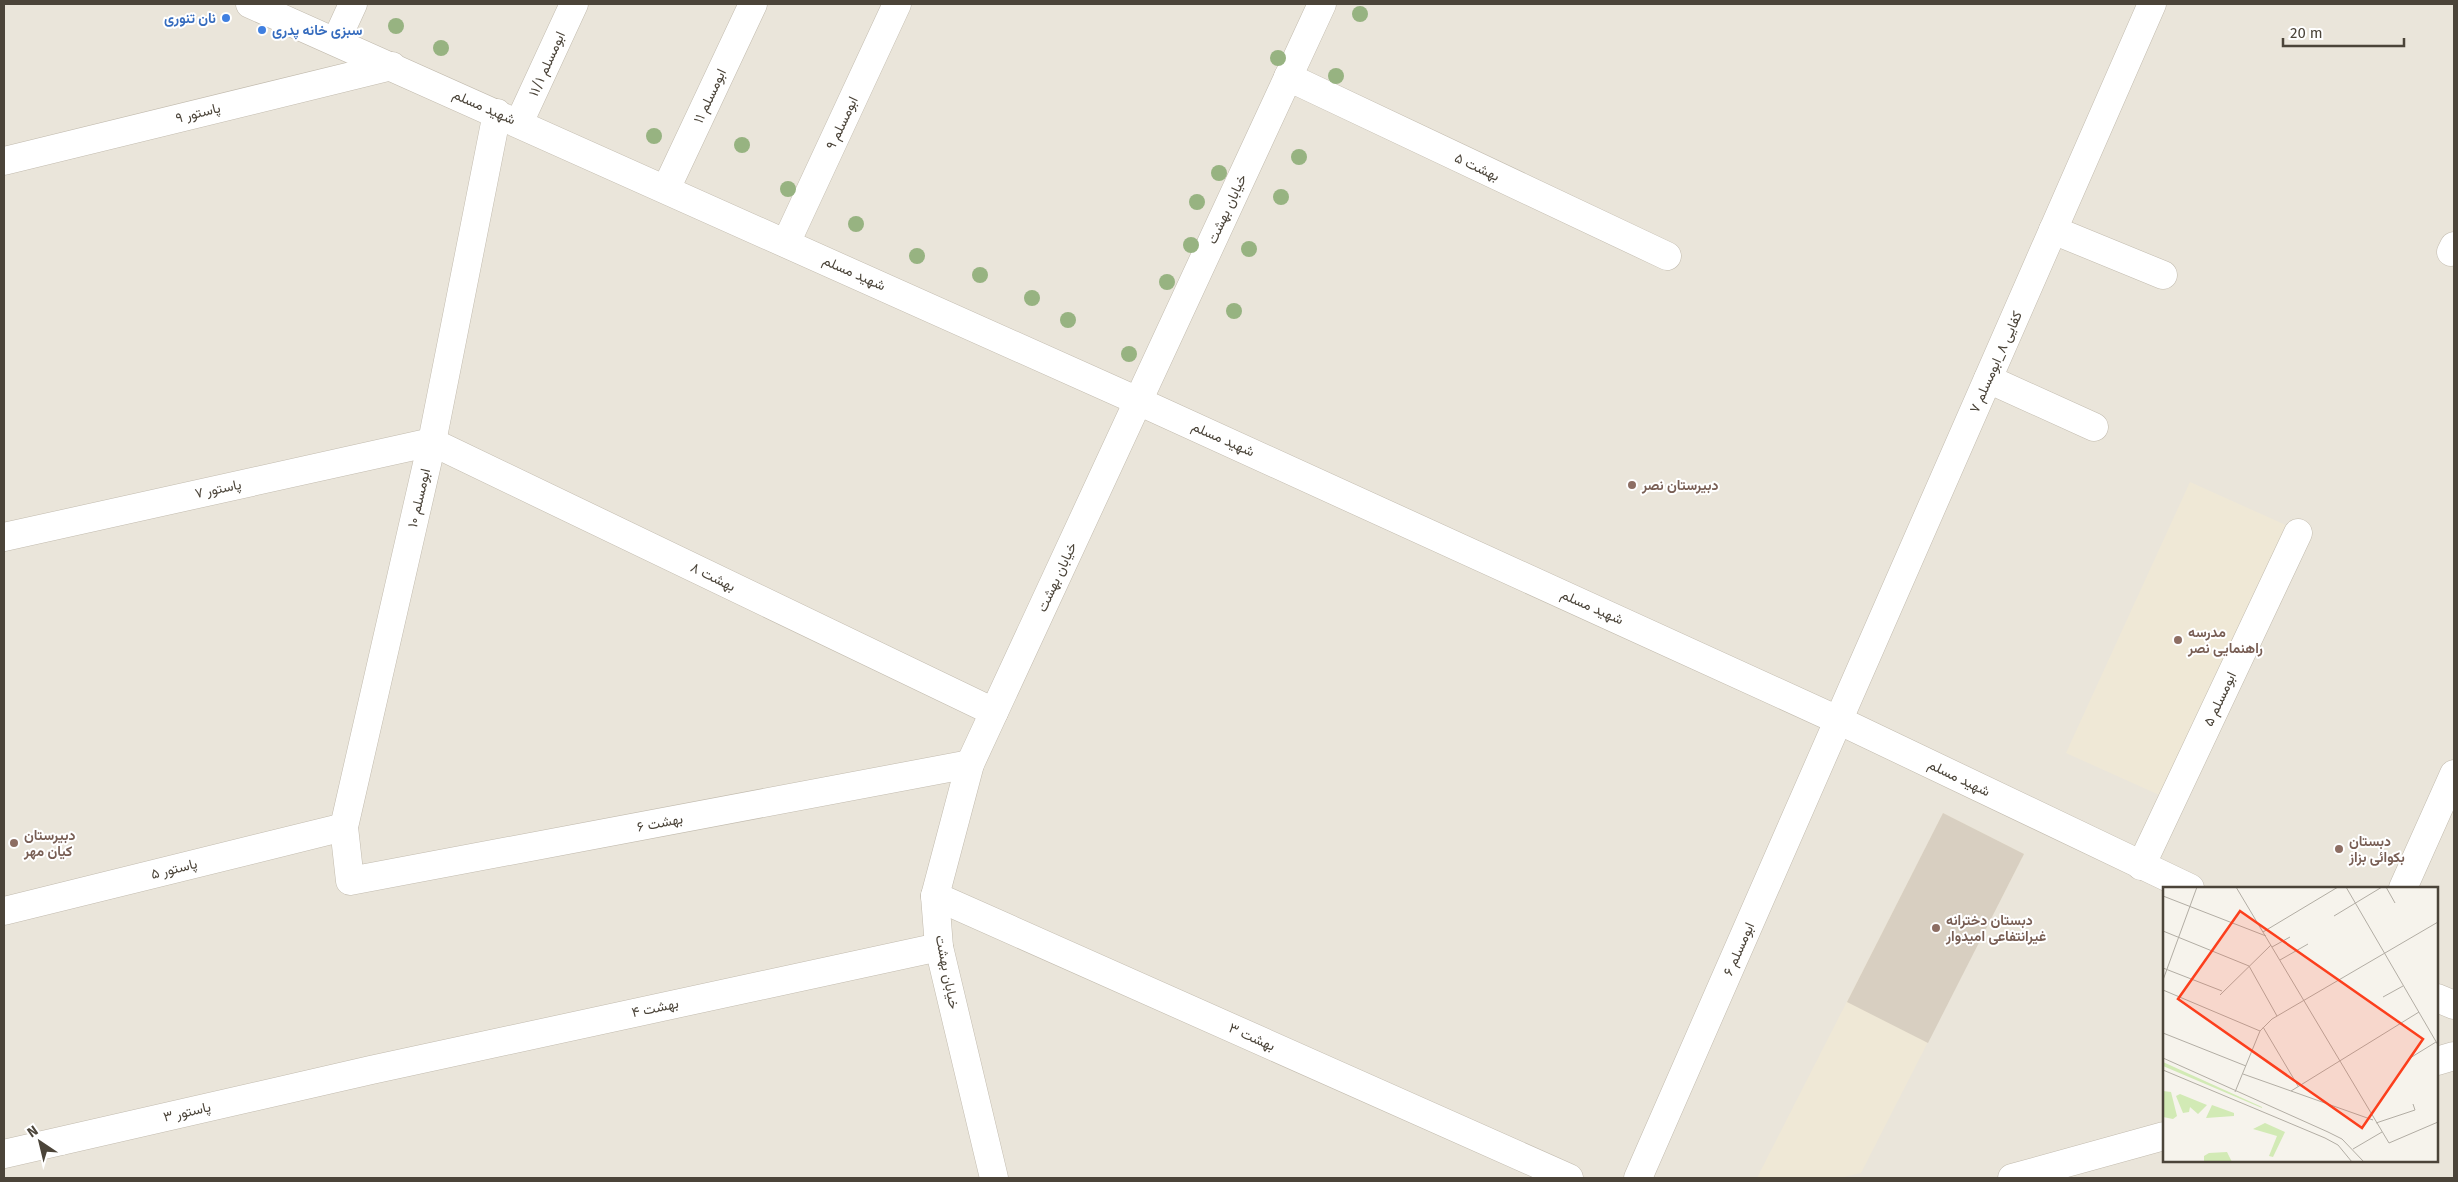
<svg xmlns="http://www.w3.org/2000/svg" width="2458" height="1182" font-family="'Fira Sans',Vazirmatn,sans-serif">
<rect width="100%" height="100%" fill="#f6f3ec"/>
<!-- residential -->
<path fill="#eae5da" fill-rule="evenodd" d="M4 4H2454V1178H4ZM2164 888H2437V1161H2164Z"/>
<!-- education -->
<g fill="#efe8d6">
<path d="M2190 482 2290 527 2166 798 2066 753Z"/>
<path d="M1943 813 2024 854 1861 1173 1839 1178H1757Z"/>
</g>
<!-- building -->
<path fill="#d8cfc1" d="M1943 813 2024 854 1928 1043 1847 1002Z"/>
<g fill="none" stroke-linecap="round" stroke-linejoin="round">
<!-- minor casing -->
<g stroke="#c2bbae" stroke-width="29">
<g id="minor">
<path d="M250 4 1138 401 1840 721 2190 888"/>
<path d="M336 41 353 4"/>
<path d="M1288 77 1667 256"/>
<path d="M497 113 432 442 344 827 350 881 970 764"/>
<path d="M519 123 574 4"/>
<path d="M4 161 392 66"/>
<path d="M666 189 753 4"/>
<path d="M2053 230 2163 275"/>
<path d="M786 243 897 4"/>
<path d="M2451 252 2454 246"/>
<path d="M1988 379 2094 427"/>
<path d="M4 537 432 442 994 712"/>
<path d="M2141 866 2298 533"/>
<path d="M2403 888 2454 774"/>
<path d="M935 896 1569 1178"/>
<path d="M4 911 344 827"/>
<path d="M2437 998 2454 1005"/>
<path d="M2437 1061 2454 1056"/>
<path d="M4 1154 371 1070 939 947"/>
<path d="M994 1178 939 947 935 896 970 764 1322 4"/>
<path d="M1638 1178 2152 4"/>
<path d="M2012 1178 2164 1136"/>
</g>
</g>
<!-- minor -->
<use href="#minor" stroke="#fff" stroke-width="28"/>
</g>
<!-- trees -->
<g fill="#97b381">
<circle cx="1360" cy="14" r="8"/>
<circle cx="396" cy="26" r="8"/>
<circle cx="441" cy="48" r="8"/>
<circle cx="1278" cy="58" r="8"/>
<circle cx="1336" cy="76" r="8"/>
<circle cx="654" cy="136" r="8"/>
<circle cx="742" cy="145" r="8"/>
<circle cx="1299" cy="157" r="8"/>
<circle cx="1219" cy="173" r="8"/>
<circle cx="788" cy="189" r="8"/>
<circle cx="1281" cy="197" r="8"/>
<circle cx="1197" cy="202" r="8"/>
<circle cx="856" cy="224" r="8"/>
<circle cx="1191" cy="245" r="8"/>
<circle cx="1249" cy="249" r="8"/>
<circle cx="917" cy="256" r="8"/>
<circle cx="980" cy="275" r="8"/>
<circle cx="1167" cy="282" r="8"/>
<circle cx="1032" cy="298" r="8"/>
<circle cx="1234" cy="311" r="8"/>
<circle cx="1068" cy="320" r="8"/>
<circle cx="1129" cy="354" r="8"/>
</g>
<!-- markers -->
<g fill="#3f7fe0" stroke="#fff" stroke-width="2">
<circle cx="226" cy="18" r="5"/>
<circle cx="262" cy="30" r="5"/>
</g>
<g fill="#8d6e63" stroke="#fff" stroke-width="2">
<circle cx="1632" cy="485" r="5"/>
<circle cx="2178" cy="640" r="5"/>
<circle cx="14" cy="843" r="5"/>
<circle cx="2339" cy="849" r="5"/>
<circle cx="1936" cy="928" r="5"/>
</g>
<g text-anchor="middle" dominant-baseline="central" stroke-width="4" stroke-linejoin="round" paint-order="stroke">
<!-- shop labels -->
<g font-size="14" font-weight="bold" fill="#366cbe" stroke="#fff" text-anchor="end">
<text x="216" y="18">نان تنوری</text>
<text x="272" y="30" text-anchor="start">سبزی خانه پدری</text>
</g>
<!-- street labels -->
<g font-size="14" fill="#4b4439" stroke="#fff">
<text transform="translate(547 64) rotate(-66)">ابومسلم ۱۱/۱</text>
<text transform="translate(710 96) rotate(-65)">ابومسلم ۱۱</text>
<text transform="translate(484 107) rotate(24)">شهید مسلم</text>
<text transform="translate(198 113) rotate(-14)">پاستور ۹</text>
<text transform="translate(842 123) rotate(-65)">ابومسلم ۹</text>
<text transform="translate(1477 167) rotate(25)">بهشت ۵</text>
<text transform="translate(1227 209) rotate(-65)">خیابان بهشت</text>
<text transform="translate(854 273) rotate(24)">شهید مسلم</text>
<text transform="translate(1996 362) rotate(-66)">کفایی ۸_ابومسلم ۷</text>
<text transform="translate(1223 439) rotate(24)">شهید مسلم</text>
<text transform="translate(218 489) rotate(-12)">پاستور ۷</text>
<text transform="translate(419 498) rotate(-77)">ابومسلم ۱۰</text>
<text transform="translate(713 577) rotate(26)">بهشت ۸</text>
<text transform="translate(1057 577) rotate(-65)">خیابان بهشت</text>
<text transform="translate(1592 607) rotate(24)">شهید مسلم</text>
<text transform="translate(2220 699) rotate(-65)">ابومسلم ۵</text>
<text transform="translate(1959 778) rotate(26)">شهید مسلم</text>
<text transform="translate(660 823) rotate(-11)">بهشت ۶</text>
<text transform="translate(174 869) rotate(-14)">پاستور ۵</text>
<text transform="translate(1739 949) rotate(-66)">ابومسلم ۶</text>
<text transform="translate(947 972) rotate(79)">خیابان بهشت</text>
<text transform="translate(655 1008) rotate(-12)">بهشت ۴</text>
<text transform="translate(1252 1037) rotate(24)">بهشت ۳</text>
<text transform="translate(187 1112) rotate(-13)">پاستور ۳</text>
</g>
<!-- education labels -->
<g font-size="14" font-weight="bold" fill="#785e54" stroke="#fff" text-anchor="start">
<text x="1642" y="485">دبیرستان نصر</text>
<text x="2188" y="632">مدرسه<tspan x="2188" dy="16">راهنمایی نصر</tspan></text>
<text x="24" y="835">دبیرستان<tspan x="24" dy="16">کیان مهر</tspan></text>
<text x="2349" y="841">دبستان<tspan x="2349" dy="16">بکوائی بزاز</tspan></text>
<text x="1946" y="920">دبستان دخترانه<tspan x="1946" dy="16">غیرانتفاعی امیدوار</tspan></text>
</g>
</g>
<!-- overview -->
<g transform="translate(2163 887)">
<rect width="275" height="275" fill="#f6f3ec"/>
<path d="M0 175 99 220V221L0 179ZM0 204 8 205 14 229 10 232 0 230ZM17 207 44 218 35 227 27 220 26 225 20 226 13 209ZM49 218 71 226V229L43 231ZM102 236 122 245 110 270 106 269 114 249 90 242ZM64 265 69 275H41V269L46 266Z" fill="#d2eab5"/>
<path fill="none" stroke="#b2ada4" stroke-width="1" d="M73 0 226 256 275 235M183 0 275 158M223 0 232 16M0 9 103 49M171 29 219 0M0 44 86 79 114 129M100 45 175 0M109 60 127 50M117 73 145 57M0 81 59 104M0 93 34 0M0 103 97 144M57 108 108 58M220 110 240 99M100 140 135 199M0 146 83 179M0 171 165 245 179 252 201 275M247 171 273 155M0 183 162 251 175 258 189 275M80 187 210 233M128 204 256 125M72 205 97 144 109 132 275 35M213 236 252 223 250 217M190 262 219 245"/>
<path fill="#fc3f1d" fill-opacity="0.15" stroke="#fc3f1d" stroke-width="2.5" d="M77 24 260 152 199 241 15 112Z"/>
<rect width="275" height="275" fill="none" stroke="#4b4439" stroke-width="2.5"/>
</g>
<!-- border -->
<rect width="2458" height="1182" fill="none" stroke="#4b4439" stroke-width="10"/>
<!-- north arrow -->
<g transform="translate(40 1142) rotate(325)" stroke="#ffffff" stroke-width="4" paint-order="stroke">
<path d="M0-4L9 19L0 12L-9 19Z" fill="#4b4439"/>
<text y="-8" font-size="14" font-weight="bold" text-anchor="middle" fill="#4b4439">N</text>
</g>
<!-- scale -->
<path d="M2283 38v8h121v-8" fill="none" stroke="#4b4439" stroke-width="2.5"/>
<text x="2290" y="38" font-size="15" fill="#4b4439" stroke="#ffffff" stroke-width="4" paint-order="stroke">20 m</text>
</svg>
